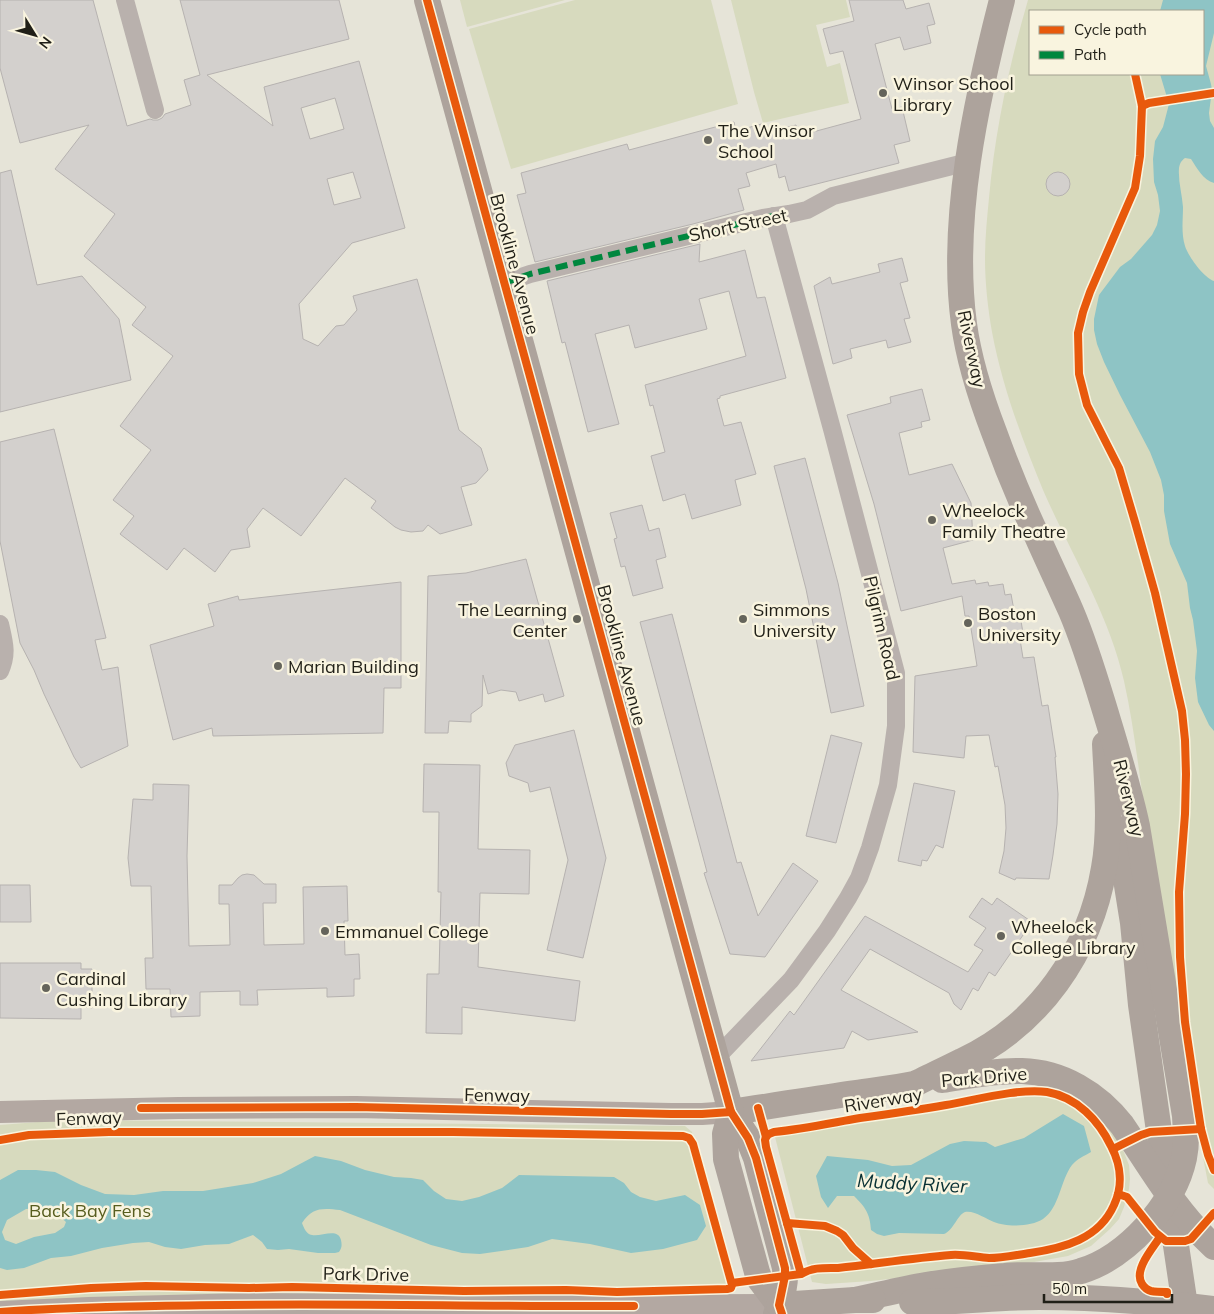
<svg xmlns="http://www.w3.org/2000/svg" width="1214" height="1314" font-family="Mulish,sans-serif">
<rect width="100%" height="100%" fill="#e6e4d8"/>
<!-- green -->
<g fill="#d7dabe" fill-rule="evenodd">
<path d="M460 0H565L467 27Z"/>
<path d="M575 0H711L738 104 511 169 469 29Z"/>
<path d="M731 0H846L850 17 816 25 827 67 840 63 849 103 763 123 754 92Z"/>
<path d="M1028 0H1214V1189L1208 1183C1202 1151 1195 1119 1189 1087 1173 1003 1162 917 1148 833 1140 782 1135 731 1124 681 1109 614 1070 552 1043 490 1022 439 1002 386 992 332 988 309 985 283 985 259 985 239 987 218 989 198 995 131 1009 65 1028 0ZM1030 11H1203V74H1030Z"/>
<path d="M1044 1085 1088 1106 1119 1140 1129 1165 1130 1179 1129 1189 1124 1207 1119 1219 1110 1229 1091 1246 1068 1256 1023 1264 871 1281 826 1284 812 1282 775 1137 972 1102 995 1095H1022Z"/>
<path d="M63 1120 685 1126 692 1132 735 1286 732 1293 729 1294 0 1304V1125Z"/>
</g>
<!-- water -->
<g fill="#8ec4c5" fill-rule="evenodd">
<path d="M1163 0H1214V33L1206 66 1211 84 1212 90 1209 113 1210 121 1214 128V183C1203 180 1197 168 1191 159L1185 158C1181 161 1180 163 1179 168 1178 181 1182 194 1183 207 1183 219 1181 233 1185 246 1188 256 1204 278 1214 281V731L1209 725 1198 702 1195 678 1197 651 1193 620 1190 608 1187 583 1170 544 1164 511V495L1161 480 1150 452 1120 395 1104 362 1097 344 1094 330V319L1099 295 1120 267 1131 259 1152 235 1157 225 1160 211 1158 195 1154 182 1153 159 1155 141 1163 127 1169 104 1160 74H1203V11H1160Z"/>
<path d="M1063 1114 1084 1126 1091 1152C1084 1156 1077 1159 1072 1165 1060 1181 1060 1207 1043 1219 1031 1227 1006 1227 994 1222 986 1219 974 1210 965 1212 957 1215 954 1230 944 1234L899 1233 884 1236 877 1234 871 1230C870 1213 865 1207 854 1196H837L828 1208 821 1197 816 1176 827 1156 868 1160 892 1166 911 1165 950 1144 964 1141 986 1142 995 1147 1024 1138Z"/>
<path d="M315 1156 341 1161 365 1170 394 1177 411 1178 423 1180 434 1191 446 1199 462 1201 479 1197 502 1188 519 1175 614 1177 624 1183 631 1192 640 1197 656 1201 685 1195 700 1205 706 1226 697 1240 663 1249 631 1253 590 1244 552 1239 528 1247 480 1254 462 1253 431 1245 340 1210C323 1208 312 1207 302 1223 304 1228 306 1234 312 1235 321 1237 338 1227 341 1240 342 1245 342 1248 339 1252L335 1253H318L289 1249 278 1250 267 1249 262 1242 253 1235 229 1244 205 1245 181 1249 165 1247 149 1242 133 1243 102 1248 71 1256 51 1258 24 1268 7 1270 0 1268V1180L18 1170H36L55 1172 81 1185 105 1194 134 1195 163 1191H203L253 1183 281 1174ZM44 1208 55 1212 66 1222 64 1227 55 1233 34 1237 16 1244 5 1240 2 1232 7 1220 26 1209Z"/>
</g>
<!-- building -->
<g fill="#d3d0cd" stroke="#b6b2b0" fill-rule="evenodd">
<path d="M0 0H93L127 126 150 119 153 120H158L162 118 165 114 191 105 184 80 200 75 180 0H339L349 39 207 75 273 126 264 87 359 61 405 228 352 243 299 304 303 339 318 346 336 326 344 325 357 310 353 296 417 279 459 430 481 448 488 470 476 483 461 487 472 525 440 534 428 525 423 531 411 532 401 530 395 527 371 508 376 501 345 478 301 536 263 508 247 529 250 547 231 550 215 572 184 548 167 570 120 534 134 516 113 500 151 450 120 426 173 356 132 325 146 307 84 256 115 214 55 169 89 125 20 143 0 68ZM335 98 344 129 310 139 301 108ZM353 172 361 198 334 205 327 179Z"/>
<path d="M849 0H903L906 9 929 3 935 24 927 26 931 43 904 50 900 37 875 44 892 109 902 107 910 141 894 145 899 163 789 191 785 176 779 178 776 164 746 173 750 186 738 189 744 210 693 224 535 262 517 195 526 193 521 173 627 144 629 150 734 122 736 131 765 123 768 132 796 125 798 136 861 119 843 51 830 54 823 29 854 21Z"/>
<path d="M11 170 37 285 82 276 119 319 131 380 0 412V173Z"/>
<circle cx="1058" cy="184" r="12"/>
<path d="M700 244 699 262 745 250 757 298 765 297 786 378 720 396V398L717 399 724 426 741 422 756 474 735 480 741 505 692 519 685 494 663 501 651 456 665 452 653 405 650 406 645 385 746 356 729 291 699 299 707 329 635 348 629 325 595 334 619 424 588 432 565 342 562 343 547 281Z"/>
<path d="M902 258 908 281 900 283 910 318 904 319 911 342 888 348 886 340 850 349 852 358 833 364 814 286 830 277 832 284 880 272 878 264Z"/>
<path d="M922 389 930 420 921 422 922 427 899 433 909 475 952 464 971 503 973 540 943 548 952 584 975 580 976 584 988 582 989 586 1003 584 1005 595 1011 594 1015 616 1020 615 1023 633H1019L1023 658 1034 657 1042 706 1048 705 1056 757H1055L1058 794 1057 824 1053 855 1049 879 1016 878 1015 880 999 873 1004 851 1006 828 1005 805 998 766 995 767 989 735 966 736 964 758 913 752 915 676 977 666 969 616H965L962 596 901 611 874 504 847 415 891 403 890 397Z"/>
<path d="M54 429 106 638 95 640 102 670 118 667 128 746 81 768 74 757 44 694 34 670 20 643 0 541V442Z"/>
<path d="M805 458 838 583 864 706 831 713 806 589 774 466Z"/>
<path d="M642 505 649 531 659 528 666 557 656 560 663 588 633 596 625 566 621 567 614 539 617 538 610 513Z"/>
<path d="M526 559 564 696 545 702 543 694 519 701 516 692 501 690 488 694 483 675 482 706 471 714V722L449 721 448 733H425L428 576 466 573Z"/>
<path d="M401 582V688H384L383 733 213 736 212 728 173 740 150 645 214 626 208 604 238 596 239 600Z"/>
<path d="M672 614 737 863 741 862 758 916 793 863 818 881 765 957 730 954 704 873 707 872 640 622Z"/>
<path d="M574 730 606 858 583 958 547 950 568 860 550 787 530 792 528 783 509 776 506 763 515 745Z"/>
<path d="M831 735 862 743 836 843 806 836Z"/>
<path d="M424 764 480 765 478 849 530 850 529 894 480 893 478 967 580 981 575 1021 462 1007V1034L426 1033 427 974H439L441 892H438L439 812H423Z"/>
<path d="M914 783 955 791 943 848 936 845 927 861 922 860 921 866 898 861Z"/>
<path d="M153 784 189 785 187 856 189 946 230 945 229 904H219V885H232L238 878 242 875 247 874 254 875 264 884H276V903H263L264 945 304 944 303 887 347 886 348 921H344L345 955 359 954 360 979H354V996L327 997V988L257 990 258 1005H240V991L200 992V1016L171 1017 170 989H146L145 958H153L151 886H131L128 858 133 799 153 800Z"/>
<path d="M0 885H30L31 922H0Z"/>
<path d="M982 898 992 905 997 898 1032 922 995 976 989 972 978 991 973 988 961 1010 954 1004 949 993 870 949 841 990 918 1032 868 1040 852 1031 844 1048 751 1061 790 1011 794 1015 865 916 968 972 983 950 974 945 986 928 969 917Z"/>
<path d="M0 963H81V969H92V1008L81 1007V1019L0 1018Z"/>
</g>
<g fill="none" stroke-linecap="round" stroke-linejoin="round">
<!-- minor -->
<g stroke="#b9b1ad" stroke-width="18">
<path d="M125 0 155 110"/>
<path d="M504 283 530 274 763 218 789 214 807 210 833 196 968 162"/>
<path d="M0 624C4 642 8 653 0 671"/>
<path d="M717 1057 791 980 827 931 848 898 859 878 870 848 888 785 896 726V673L832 429 774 216"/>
</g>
<!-- major -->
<g stroke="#b3a8a2" stroke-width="22">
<path d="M0 1112 178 1108 356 1107 671 1114H702L731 1112"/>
<path d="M0 1312 89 1308 247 1304 512 1306 779 1305 782 1314"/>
</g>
<!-- highway -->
<g stroke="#ada39c" stroke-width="26">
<path d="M427 0 731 1112 748 1138 756 1158 785 1268C786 1284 782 1300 776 1314"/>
<path d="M1118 829 1133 923 1141 1005 1159 1131 1185 1306"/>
<path d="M942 1080C968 1076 995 1070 1022 1071 1062 1072 1098 1094 1122 1125 1152 1169 1175 1211 1214 1247"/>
<path d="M731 1112C772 1106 813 1099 855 1093 874 1090 895 1088 914 1084 920 1082 926 1078 931 1076 942 1071 952 1066 962 1061 1039 1025 1090 952 1104 868 1111 829 1107 784 1105 744"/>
<path d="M731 1112 725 1134 726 1159 757 1272 760 1280 779 1305"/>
<path d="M855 1300C879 1295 902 1289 926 1285 952 1281 979 1278 1005 1276 1030 1273 1057 1279 1081 1271 1127 1257 1174 1205 1184 1158 1187 1144 1186 1130 1185 1116L1137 826C1129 789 1118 753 1107 717 1096 681 1086 646 1071 611 1060 586 1048 561 1037 536 1021 502 1007 468 994 432 981 398 969 361 964 324 950 220 976 101 1002 0"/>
<path d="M912 1302C954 1303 997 1297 1039 1297 1097 1297 1156 1302 1214 1309"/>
<path d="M779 1305 855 1300H873"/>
</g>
<!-- quiet -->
<path stroke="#00873e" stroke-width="6" stroke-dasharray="12 6" stroke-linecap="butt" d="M504 283 530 274 763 218 774 216"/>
<!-- cycleway casing -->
<g stroke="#f9f4df" stroke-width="11">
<g id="cycleway">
<path d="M427 0 731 1112 748 1138 756 1158 785 1268V1276L779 1305 782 1314"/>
<path d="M1135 74 1142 106 1140 156 1135 188 1090 292 1083 312 1078 333 1079 374 1087 405 1119 468 1135 522 1155 593 1182 711 1185 740 1186 774 1185 814 1179 892 1180 957 1185 1022 1197 1103 1201 1129 1208 1155 1214 1170"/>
<path d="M1142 106 1149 103 1214 93"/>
<path d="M141 1108 356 1107 671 1114H702L731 1112"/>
<path d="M758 1108 766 1137 765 1140 766 1147 801 1274"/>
<path d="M0 1140 29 1135 109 1132H453L683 1136 689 1138 693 1144 732 1285 731 1288 727 1289 617 1292 566 1290 464 1291 292 1287 249 1288 146 1286 91 1288 0 1295"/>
<path d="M1113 1149 1141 1135 1150 1132 1201 1129"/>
<path d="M1118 1194 1127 1197 1155 1232 1166 1241H1185L1191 1239 1214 1213"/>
<path d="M787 1223 825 1226 837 1231 843 1235 853 1248 871 1264"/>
<path d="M1160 1237C1153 1248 1133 1270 1142 1284 1144 1287 1147 1290 1151 1291 1156 1292 1162 1292 1167 1292V1294"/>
<path d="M732 1283 801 1274C813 1267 824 1268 838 1268 875 1264 913 1258 951 1255 963 1254 976 1257 989 1258 1002 1258 1016 1255 1030 1253 1064 1248 1099 1239 1114 1205 1123 1186 1121 1165 1111 1146 1099 1121 1077 1097 1047 1092 1019 1088 975 1100 946 1105 917 1110 889 1114 860 1118 831 1123 803 1129 774 1132L769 1134 766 1137"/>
<path d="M0 1312C51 1308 103 1307 155 1306 314 1302 474 1307 634 1306"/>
</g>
</g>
<!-- cycleway -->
<use href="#cycleway" stroke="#e8590c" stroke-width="8"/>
</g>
<!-- markers -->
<g fill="#65645b" stroke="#f9f4df" stroke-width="2">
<circle cx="883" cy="93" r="5"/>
<circle cx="708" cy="140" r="5"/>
<circle cx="932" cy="520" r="5"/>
<circle cx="577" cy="619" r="5"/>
<circle cx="743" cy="619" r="5"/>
<circle cx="968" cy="623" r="5"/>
<circle cx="278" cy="666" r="5"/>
<circle cx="325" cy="931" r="5"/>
<circle cx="1001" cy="936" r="5"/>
<circle cx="46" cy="988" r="5"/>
</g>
<g text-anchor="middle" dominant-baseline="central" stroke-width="5" stroke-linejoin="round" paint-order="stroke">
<!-- poi labels -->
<g font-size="18" fill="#201f17" stroke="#f9f4df" text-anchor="start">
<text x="893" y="83">Winsor School<tspan x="893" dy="21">Library</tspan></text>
<text x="718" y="130">The Winsor<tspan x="718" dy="21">School</tspan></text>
<text x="942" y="510">Wheelock<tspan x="942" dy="21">Family Theatre</tspan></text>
<text x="567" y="609" text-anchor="end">The Learning<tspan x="567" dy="21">Center</tspan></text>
<text x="753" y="609">Simmons<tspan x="753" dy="21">University</tspan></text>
<text x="978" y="613">Boston<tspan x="978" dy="21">University</tspan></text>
<text x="288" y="666">Marian Building</text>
<text x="1011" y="926">Wheelock<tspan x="1011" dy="21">College Library</tspan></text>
<text x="335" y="931">Emmanuel College</text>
<text x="56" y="978">Cardinal<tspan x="56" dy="21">Cushing Library</tspan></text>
</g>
<!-- street labels -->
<g font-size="18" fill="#201f17" stroke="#f9f4df">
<text transform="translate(738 225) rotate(-12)">Short Street</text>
<text transform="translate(515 264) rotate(75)">Brookline Avenue</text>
<text transform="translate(972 349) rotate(78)">Riverway</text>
<text transform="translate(882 628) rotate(77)">Pilgrim Road</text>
<text transform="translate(622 655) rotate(75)">Brookline Avenue</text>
<text transform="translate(1129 798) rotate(76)">Riverway</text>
<text transform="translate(984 1077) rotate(-5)">Park Drive</text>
<text transform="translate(497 1095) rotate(1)">Fenway</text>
<text transform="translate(883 1100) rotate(-9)">Riverway</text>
<text transform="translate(89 1118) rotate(-2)">Fenway</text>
<text transform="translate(366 1274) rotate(1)">Park Drive</text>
</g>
<!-- park labels -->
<g font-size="18" fill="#575d1e" stroke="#f9f4df">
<text x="90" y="1210">Back Bay Fens</text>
</g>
<!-- water labels -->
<g font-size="19" font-style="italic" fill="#093134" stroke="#f9f4df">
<text transform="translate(912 1183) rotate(3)">Muddy River</text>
</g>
</g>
<!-- legend -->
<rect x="1029" y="10" width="175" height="65" fill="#f9f4df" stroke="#a29f8f"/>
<rect x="1039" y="26" width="25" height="8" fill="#e8590c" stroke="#a29f8f"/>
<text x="1074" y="35" font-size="15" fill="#201f17">Cycle path</text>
<rect x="1039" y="51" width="25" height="8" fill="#00873e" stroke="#a29f8f"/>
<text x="1074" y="60" font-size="15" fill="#201f17">Path</text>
<!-- north arrow -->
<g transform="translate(35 35) rotate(127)" stroke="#f9f4df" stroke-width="4" paint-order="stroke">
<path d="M0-4L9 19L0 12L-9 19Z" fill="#201f17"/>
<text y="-8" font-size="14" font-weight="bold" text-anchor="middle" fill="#201f17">N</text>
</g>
<!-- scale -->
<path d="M1044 1294v8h128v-8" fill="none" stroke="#201f17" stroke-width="2.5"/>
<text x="1052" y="1294" font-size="15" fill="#201f17" stroke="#f9f4df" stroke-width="4" paint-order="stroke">50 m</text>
</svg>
